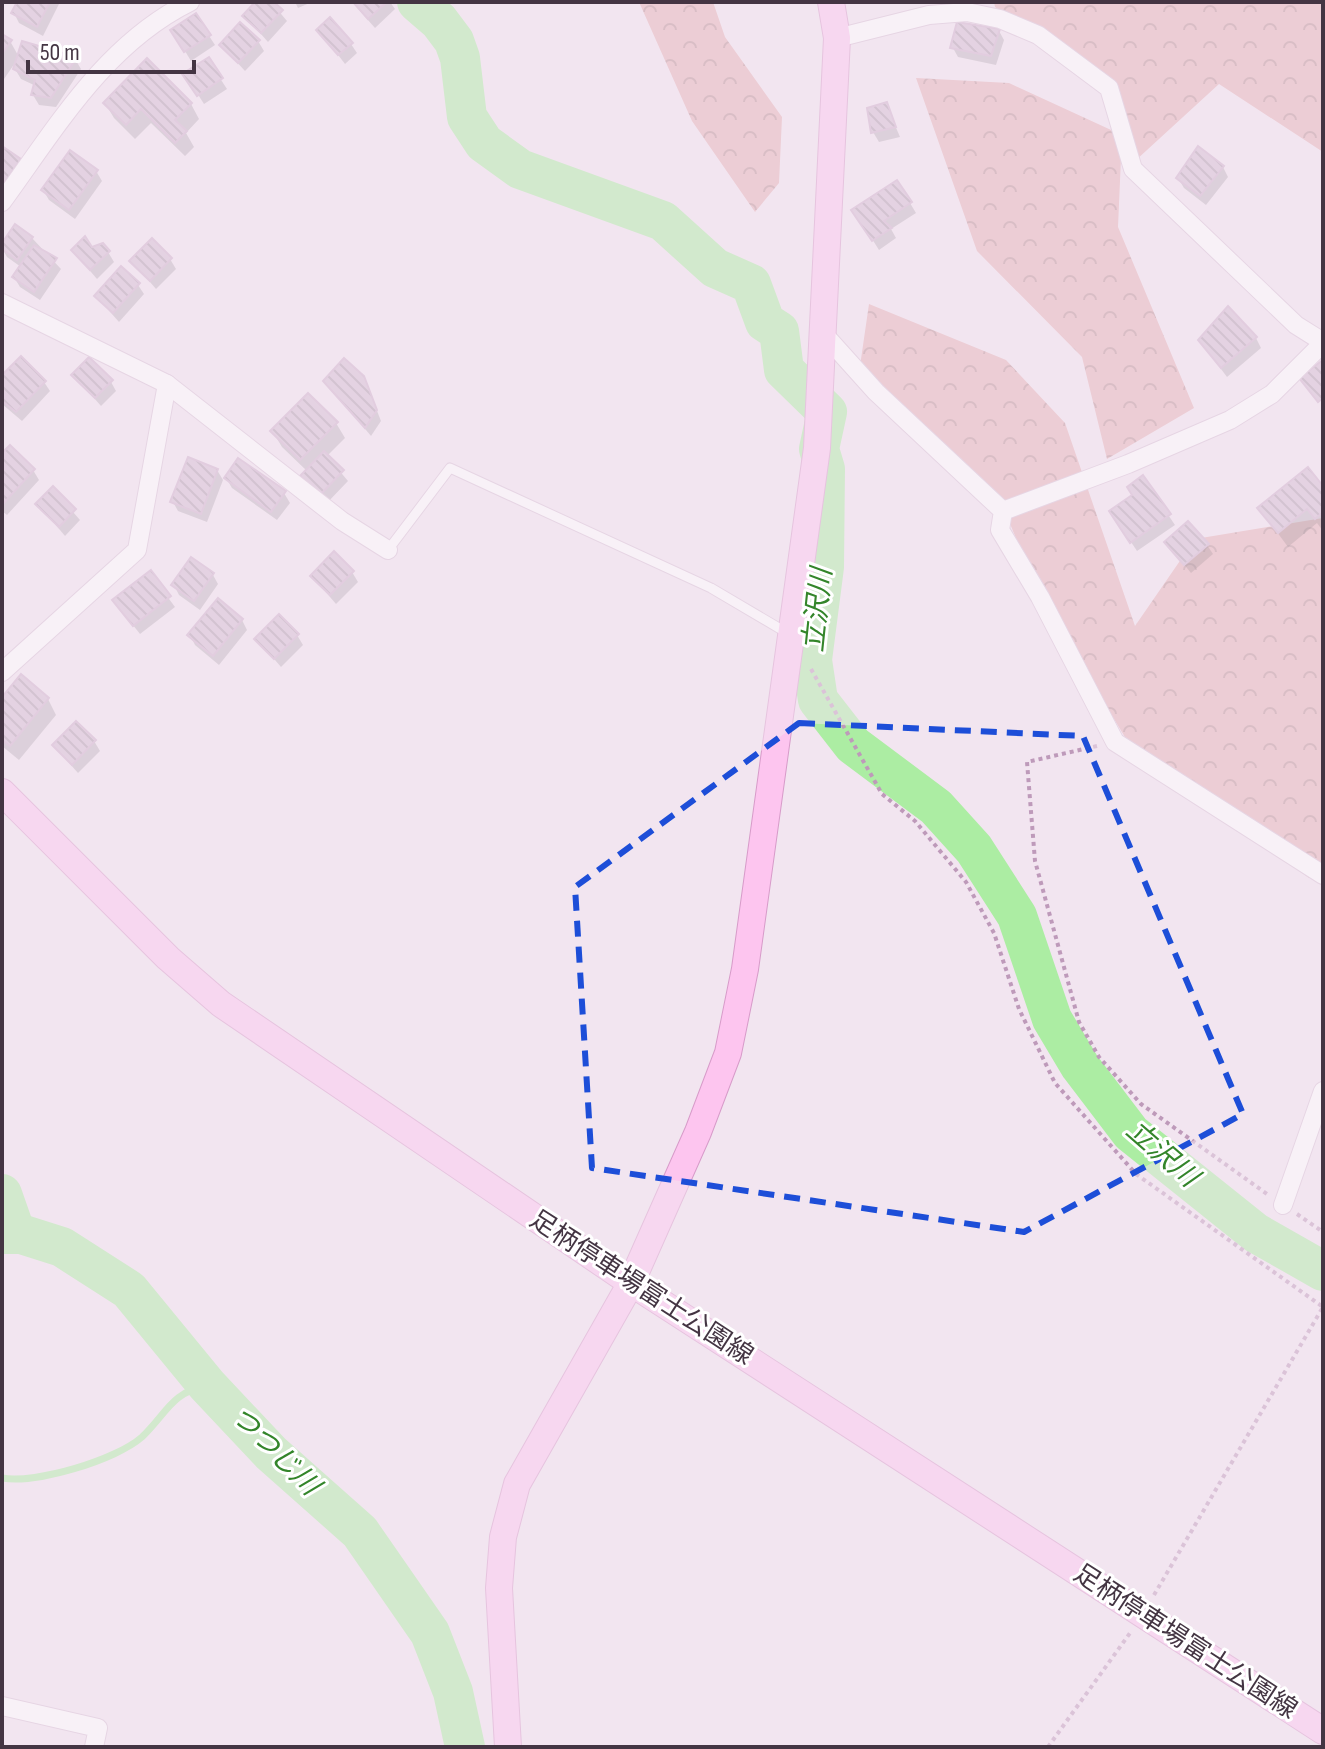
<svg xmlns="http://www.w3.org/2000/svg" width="1325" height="1749" font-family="'Sofia Sans Condensed','Noto Sans JP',sans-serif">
<defs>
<pattern id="forest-crowns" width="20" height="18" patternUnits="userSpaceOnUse" patternTransform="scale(2)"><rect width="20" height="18" fill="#e5afb3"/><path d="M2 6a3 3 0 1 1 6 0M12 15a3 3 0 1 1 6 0" fill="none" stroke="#bb8f93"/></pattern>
<pattern id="building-back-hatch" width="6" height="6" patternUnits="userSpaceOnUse" patternTransform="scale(2)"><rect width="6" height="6" fill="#d3bbd1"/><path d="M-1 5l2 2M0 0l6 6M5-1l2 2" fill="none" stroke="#ad99ab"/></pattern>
</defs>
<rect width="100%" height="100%" fill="#f2e5f0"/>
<!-- forest -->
<g fill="url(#forest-crowns)">
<path d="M639 2H713L725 37 782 117 779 183 755 212 692 121Z"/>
<path d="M994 2H1323V152L1219 84 1135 161 1096 77 995 7Z"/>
<path d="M916 78 1009 83 1122 135 1118 227 1194 408 1107 459 1082 357 977 251Z"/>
<path d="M869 304 1006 360 1065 423 1135 626 1195 539 1323 518V874L1309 878 1134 752 1040 597 1004 509 860 366Z"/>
</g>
<!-- shadow -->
<g fill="#0003">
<path d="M20 2H60L43 36 19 23 14 13Z"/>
<path d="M258 2H271L287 21 268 42 245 16Z"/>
<path d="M295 2H312L298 8Z"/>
<path d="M352 2H390L395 9 375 28Z"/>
<path d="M196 16 215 45 191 61 173 31Z"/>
<path d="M319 30 351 44 357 53 345 64Z"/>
<path d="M999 31 1004 40 996 65 958 57 953 48Z"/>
<path d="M2 36 10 41 19 57 75 59 81 69 56 107 39 105 33 95 36 86 21 79 15 69 17 60 2 82Z"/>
<path d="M258 41 264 51 245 71 221 45Z"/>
<path d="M208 60 227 89 204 104 185 74Z"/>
<path d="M105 103 191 104 199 119 186 133 194 147 185 156 151 123 135 139 114 118Z"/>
<path d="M886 104 900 137 879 142 873 132Z"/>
<path d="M1223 167 1228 177 1206 205 1184 188 1178 178Z"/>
<path d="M96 171 102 181 75 219 49 200 43 190Z"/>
<path d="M910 203 916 213 891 229 896 238 879 250 860 220Z"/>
<path d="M32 238 61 269 40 300 20 287 14 277 21 267 7 257 2 248Z"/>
<path d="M92 249 108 252 114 262 97 279 73 251Z"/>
<path d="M170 259 176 269 156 289 132 261Z"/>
<path d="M138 285 144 294 119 322 96 296Z"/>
<path d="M1256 338 1261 348 1227 377 1200 341Z"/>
<path d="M74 375 111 382 116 391 101 406Z"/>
<path d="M2 378 44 382 50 391 22 421 2 404Z"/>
<path d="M325 381 368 388 381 421 371 436Z"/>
<path d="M336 423 345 438 327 456 348 481 326 504 307 471 282 447 273 432Z"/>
<path d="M2 456 33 470 39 480 7 515 2 511Z"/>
<path d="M217 470 223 480 207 522 178 511 173 502Z"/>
<path d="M226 478 284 493 290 503 277 520 232 488Z"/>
<path d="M1143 478 1175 525 1137 551 1117 521Z"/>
<path d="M53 489 80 520 65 536 38 504Z"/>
<path d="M1323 490V531L1317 523 1288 547 1260 509Z"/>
<path d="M1166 542 1207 545 1213 554 1191 573Z"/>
<path d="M192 559 213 575 218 584 200 610 179 595 174 585Z"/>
<path d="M352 572 358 582 336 604 312 576Z"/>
<path d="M150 573 175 607 140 634 121 610Z"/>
<path d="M242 620 247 630 219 665 195 645 190 635Z"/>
<path d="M297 635 303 645 281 667 257 639Z"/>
<path d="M48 699 56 715 19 760 2 746V700Z"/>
<path d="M94 741 100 751 78 773 54 746Z"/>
</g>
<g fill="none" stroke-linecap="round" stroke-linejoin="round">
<!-- stream -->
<path stroke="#aceda3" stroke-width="7" d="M2 1478C36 1484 116 1460 142 1437 167 1413 171 1393 207 1385"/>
<!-- river -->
<g stroke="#aceda3" stroke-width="40">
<path d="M417 2 439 21 454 41 460 58 467 117 484 143 520 169 663 221 715 268 751 284 765 322 779 331 784 370 827 412 819 449 825 469 824 567 812 660 818 700 853 745 936 807 974 849 1017 916 1052 1019 1080 1066 1131 1133 1256 1233 1323 1271"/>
<path d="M2 1194 16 1234"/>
<path d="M2 1234H21L62 1247 129 1290 207 1385 271 1453 360 1532 430 1633 453 1692 465 1747"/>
</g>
</g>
<!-- building -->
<g fill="url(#building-back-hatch)" stroke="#ceafcb" stroke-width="2">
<path d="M17 2H50L37 27 11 13Z"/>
<path d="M255 2H274L283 10 261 33 242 16Z"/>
<path d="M353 2H387L368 19Z"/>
<path d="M196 13 211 35 184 52 170 30Z"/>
<path d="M330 17 353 43 338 55 316 30Z"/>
<path d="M240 22 260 40 238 63 219 45Z"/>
<path d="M957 22 1000 29 991 56 950 48Z"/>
<path d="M2 34 12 40 2 54Z"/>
<path d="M22 41 77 57 51 98 31 95 35 80 13 69Z"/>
<path d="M209 57 223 78 197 96 182 74Z"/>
<path d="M147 58 192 103 175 120 187 131 175 143 141 109 126 125 103 103Z"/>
<path d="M887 102 896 127 871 133 867 108Z"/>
<path d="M2 146 21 159 2 186Z"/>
<path d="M1198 146 1224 166 1200 196 1176 178Z"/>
<path d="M70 150 98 170 69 210 41 190Z"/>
<path d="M897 180 912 202 884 221 892 228 872 241 851 210Z"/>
<path d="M15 224 33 237 17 260 2 249V243Z"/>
<path d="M85 236 92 247 103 243 110 251 90 270 71 250Z"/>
<path d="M152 238 172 258 150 281 129 261Z"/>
<path d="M34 245 57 258 34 292 12 277Z"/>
<path d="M121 266 140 283 113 313 94 296Z"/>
<path d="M1228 306 1257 337 1221 368 1198 340Z"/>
<path d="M21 356 46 381 16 412 2 401V375Z"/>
<path d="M89 357 113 380 95 398 71 375Z"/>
<path d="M344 358 364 376 377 410 365 428 323 381Z"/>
<path d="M1323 360V398L1318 402 1299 378Z"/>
<path d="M308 393 338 422 300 460 270 431Z"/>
<path d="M10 445 35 469 2 505V453Z"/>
<path d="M324 451 344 470 320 495 300 476Z"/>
<path d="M188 457 218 469 201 514 170 502Z"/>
<path d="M238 458 286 491 271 512 224 478Z"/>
<path d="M1308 467 1323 486V512L1315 519 1307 509 1278 533 1257 508Z"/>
<path d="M1143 475 1171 514 1130 543 1109 511 1132 495 1127 487Z"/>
<path d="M53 486 76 509 59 527 35 504Z"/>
<path d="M1188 521 1209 544 1184 565 1164 542Z"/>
<path d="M334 551 354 571 330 595 310 576Z"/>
<path d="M191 557 214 573 194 601 171 585Z"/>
<path d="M151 570 171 596 133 626 112 600Z"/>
<path d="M218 598 243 619 213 656 187 635Z"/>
<path d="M279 614 299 634 274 659 254 639Z"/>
<path d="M21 674 49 698 10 746 2 740V697Z"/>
<path d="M76 721 96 740 72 765 52 745Z"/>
</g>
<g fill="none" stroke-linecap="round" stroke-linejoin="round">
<!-- lane casing -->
<g stroke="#d8c2d5" stroke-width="11">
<path id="lane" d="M388 550 450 468 711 588 789 634"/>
</g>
<!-- street casing -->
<g stroke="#d8c2d5" stroke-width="20">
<g id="street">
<path d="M837 38 929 15 967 12 1000 19 1038 35 1109 88 1133 169 1296 325 1323 342"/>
<path d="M2 202C56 128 105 44 190 2"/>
<path d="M2 303 167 384 137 550 2 672"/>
<path d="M822 332 876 392 1003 511 1000 530 1040 597 1115 742 1323 875"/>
<path d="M167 384 342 521 388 550"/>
<path d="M1003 511 1128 464 1230 420 1272 394 1323 343"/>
<path d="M1283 1205 1323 1091"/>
<path d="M2 1706 98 1728 94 1747"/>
</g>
</g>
<!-- secondary casing -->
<g stroke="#d79bc9" stroke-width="28">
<g id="secondary">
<path d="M2 792 168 958 221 1004 631 1283 1323 1731"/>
<path d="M508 1747 499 1588 503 1537 517 1484 631 1283 698 1132 728 1053 745 969 817 448 837 38 831 2"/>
</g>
</g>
<!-- path -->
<g stroke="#be9aba" stroke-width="4" stroke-dasharray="4 4" stroke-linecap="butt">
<path d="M811 669 882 794 915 821 966 882 994 933 1019 1009 1055 1083 1136 1174 1323 1307"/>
<path d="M1097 746 1027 762 1035 861 1079 1022 1099 1057 1141 1104 1267 1194"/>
<path d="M1297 1214 1323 1232"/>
<path d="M1154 1595 1323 1307"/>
<path d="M1048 1747 1130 1633"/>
</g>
<!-- lane -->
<use href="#lane" stroke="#fff" stroke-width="9"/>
<!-- street -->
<use href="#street" stroke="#fff" stroke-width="18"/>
<!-- secondary -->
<use href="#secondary" stroke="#fdc5ef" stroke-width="26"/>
</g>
<!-- marked area -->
<path d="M0 0H1325V1749H0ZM799 723 1083 736 1243 1114 1024 1232 592 1168 575 887Z" fill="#f2e5f0" fill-opacity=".55" fill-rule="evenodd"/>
<path fill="none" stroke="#1d4ed8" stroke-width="6" stroke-dasharray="16 10" stroke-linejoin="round" d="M799 723 1083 736 1243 1114 1024 1232 592 1168 575 887Z"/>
<g text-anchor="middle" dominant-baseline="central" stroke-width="6" stroke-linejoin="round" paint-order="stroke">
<!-- street labels -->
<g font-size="26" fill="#443543" stroke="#fff">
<text transform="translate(641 1288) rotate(33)">足柄停車場富士公園線</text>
<text transform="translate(1185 1642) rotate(33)">足柄停車場富士公園線</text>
</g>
<!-- water labels -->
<g font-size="28" font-style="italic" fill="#33852a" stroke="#fff">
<text transform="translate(818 610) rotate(-84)">立沢川</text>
<text transform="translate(1162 1154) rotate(41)">立沢川</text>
<text transform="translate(275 1451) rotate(45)">つつじ川</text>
</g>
</g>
<!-- border -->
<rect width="1325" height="1749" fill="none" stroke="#443543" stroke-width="8"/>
<!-- scale -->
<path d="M28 60v12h166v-12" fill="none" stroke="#443543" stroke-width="4"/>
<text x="40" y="60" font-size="24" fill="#443543" stroke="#ffffff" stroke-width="6" paint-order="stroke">50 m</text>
</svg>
